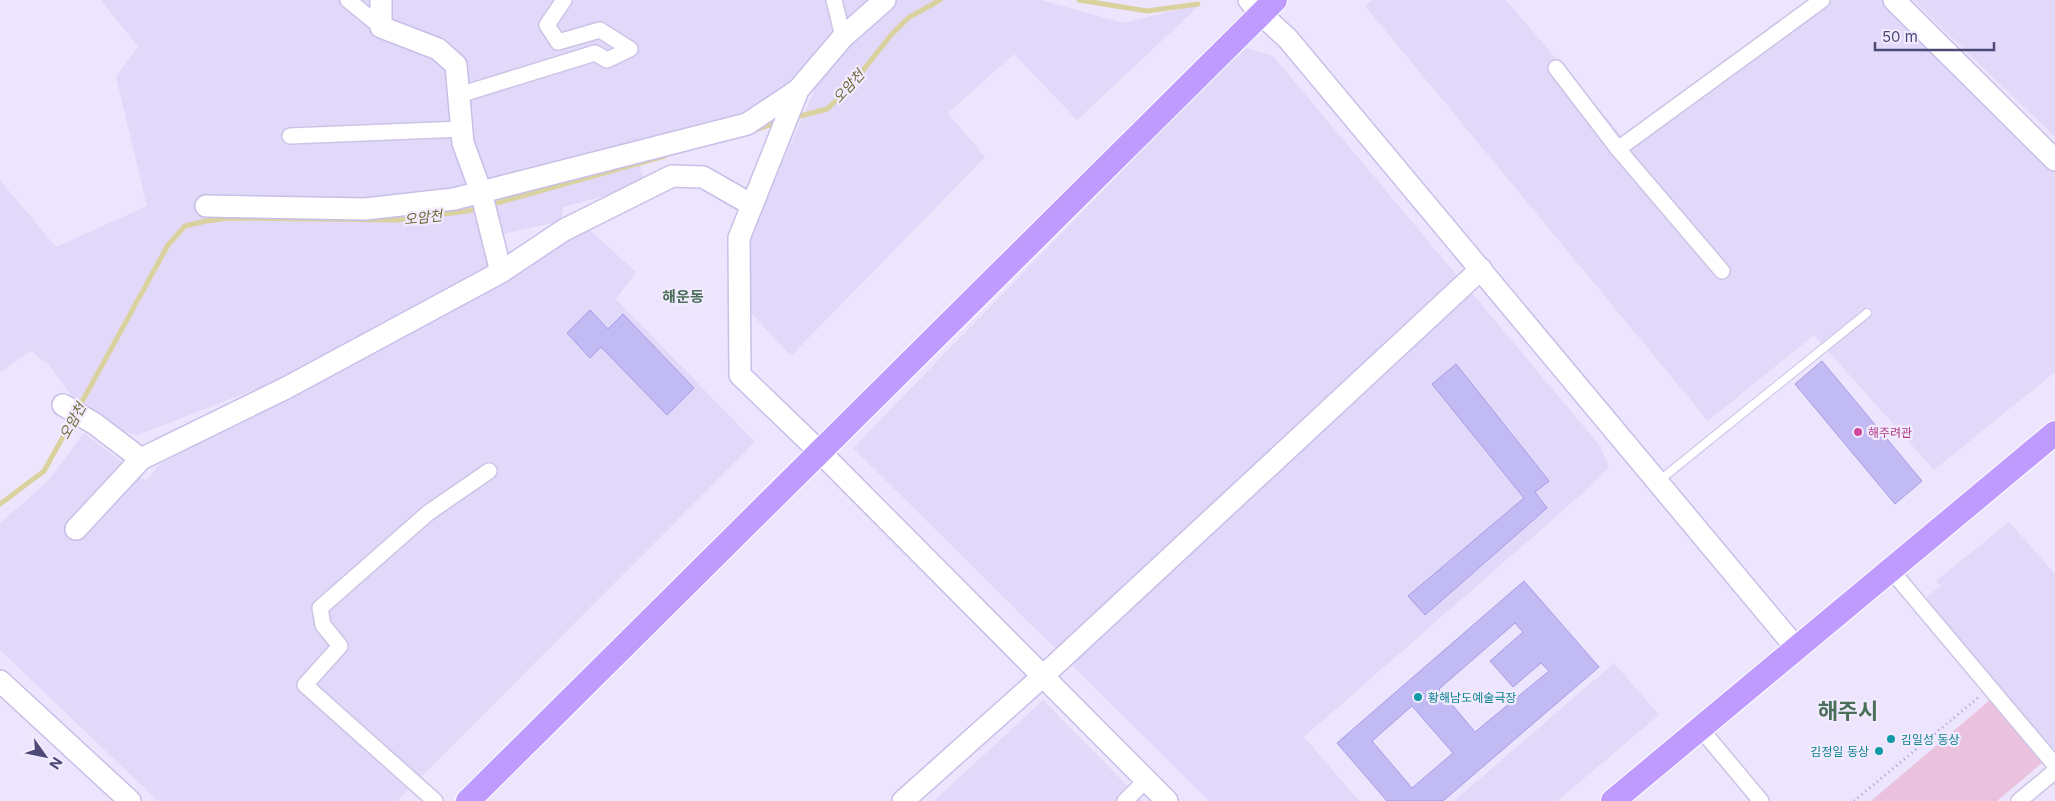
<svg xmlns="http://www.w3.org/2000/svg" width="2055" height="801" font-family="Inter,'Noto Sans KR',sans-serif">
<rect width="100%" height="100%" fill="#ede4fd"/>
<!-- residential -->
<g fill="#e2d8f9">
<path d="M101 0H1041L1123 23 1201 4 1077 120 1014 54 948 113 985 157 791 356 750 312 748 240 815 89 750 115 634 147 645 185 563 207 561 221 502 234 507 262 325 362 138 435 92 424 49 365 31 351 0 372V180L56 247 147 206 116 77 138 47Z"/>
<path d="M1372 0H1506L1629 144 1833 0H1885L2055 169V372L1934 470 1814 335 1708 421 1365 6Z"/>
<path d="M1913 0H2055V137Z"/>
<path d="M1247 48 1273 56 1600 446 1609 467 1584 492 1304 737 1359 801H1209L853 448 1215 75Z"/>
<path d="M582 223 636 272 616 299 755 442 397 801H158L0 650V523L47 482 84 433 146 481 160 464 535 258Z"/>
<path d="M2009 522 2055 574V758L1924 599 1941 586 1936 581Z"/>
<path d="M1614 663 1659 715 1557 801H1454Z"/>
<path d="M1043 700 1142 801H934Z"/>
</g>
<!-- green -->
<path fill="#ebc2dd" d="M1990 700 2043 762 1997 801H1871Z"/>
<g fill="none" stroke-linecap="round" stroke-linejoin="round">
<!-- stream -->
<g stroke="#d9d29e" stroke-width="5">
<path d="M1079 0 1147 11 1198 4"/>
<path d="M793 118 827 109 846 92 891 35 908 18 940 0"/>
<path d="M757 129 780 122"/>
<path d="M490 205 665 156"/>
<path d="M78 409 168 245 185 226 206 221 229 218 398 220 467 211 479 208"/>
<path d="M0 504 44 471 74 417"/>
</g>
</g>
<!-- building -->
<g fill="#c2bbf3" stroke="#a49be6" fill-rule="evenodd">
<path d="M590 310 608 329 623 314 694 388 667 415 601 347 590 358 567 333Z"/>
<path d="M1822 361 1922 481 1895 504 1795 384Z"/>
<path d="M1456 364 1549 481 1535 492 1547 508 1425 615 1408 596 1524 498 1432 384Z"/>
<path d="M1524 581 1599 667 1443 801H1387L1337 743ZM1515 623 1523 632 1490 661 1513 687 1541 663 1549 671 1475 732 1439 689ZM1412 706 1453 753 1412 788 1372 741Z"/>
</g>
<g fill="none" stroke-linecap="round" stroke-linejoin="round">
<!-- lane casing -->
<g stroke="#ccc4e6" stroke-width="10">
<path id="lane" d="M1660 480 1867 313"/>
</g>
<!-- street casing -->
<g stroke="#ccc4e6" stroke-width="18">
<g id="street">
<path d="M348 0 381 27"/>
<path d="M834 0 843 37"/>
<path d="M1556 68 1618 149 1722 271"/>
<path d="M459 95 595 53 607 60 630 49 600 30 558 42 547 25 564 0"/>
<path d="M290 136 462 129"/>
<path d="M1618 149 1822 0"/>
<path d="M1891 570 2055 765"/>
<path d="M1700 728 1761 801"/>
<path d="M435 801 305 685 340 646 323 625 320 608 428 513 489 471"/>
<path d="M1125 801 1146 780"/>
<path d="M2019 801 2055 771"/>
</g>
</g>
<!-- secondary casing -->
<g stroke="#c8bfe9" stroke-width="24">
<g id="secondary">
<path d="M381 0V27L438 49 456 65 463 143 481 192 501 272"/>
<path d="M885 0 843 37 798 90 739 238 740 375 820 452 1167 801"/>
<path d="M1249 0 1261 14 1288 39 1797 649"/>
<path d="M1894 0 2055 160"/>
<path d="M206 206 365 209 454 199 747 124 798 90"/>
<path d="M63 405 95 424 141 459"/>
<path d="M76 529 141 459 286 388 501 272 564 230 672 176 703 177 752 205"/>
<path d="M0 681 130 801"/>
<path d="M903 801 1043 676 1481 269"/>
</g>
</g>
<!-- primary casing -->
<g stroke="#fff" stroke-width="26">
<g id="primary">
<path d="M468 801 1275 0"/>
<path d="M1613 801 2055 433"/>
</g>
</g>
<!-- path -->
<path stroke="#a59ed8" stroke-width="3" stroke-dasharray="1 4" stroke-linecap="butt" d="M1854 801 1980 696"/>
<!-- lane -->
<use href="#lane" stroke="#fff" stroke-width="8"/>
<!-- street -->
<use href="#street" stroke="#fff" stroke-width="15"/>
<!-- secondary -->
<use href="#secondary" stroke="#fff" stroke-width="21"/>
<!-- primary -->
<use href="#primary" stroke="#be9bfc" stroke-width="24"/>
</g>
<!-- markers -->
<circle fill="#d1479c" stroke="#f2ebff" stroke-width="2" cx="1858" cy="432" r="5"/>
<g fill="#0f9aa8" stroke="#f2ebff" stroke-width="2">
<circle cx="1418" cy="697" r="5"/>
<circle cx="1891" cy="739" r="5"/>
<circle cx="1879" cy="751" r="5"/>
</g>
<g text-anchor="middle" dominant-baseline="central" stroke-width="4.5" stroke-linejoin="round" paint-order="stroke">
<!-- hotel labels -->
<g font-size="12" fill="#b23c85" stroke="#f2ebff" text-anchor="start">
<text x="1868" y="432">해주려관</text>
</g>
<!-- culture labels -->
<g font-size="12" fill="#0d838f" stroke="#f2ebff" text-anchor="start">
<text x="1428" y="697">황해남도예술극장</text>
<text x="1901" y="739">김일성 동상</text>
<text x="1869" y="751" text-anchor="end">김정일 동상</text>
</g>
<!-- water labels -->
<g font-size="14" font-style="italic" fill="#6d6837" stroke="#f2ebff">
<text transform="translate(848 86) rotate(-48)">오암천</text>
<text transform="translate(423 217) rotate(-7)">오암천</text>
<text transform="translate(72 421) rotate(-61)">오암천</text>
</g>
<!-- quarter labels -->
<g font-size="15" font-weight="bold" fill="#4b705a" stroke="#f2ebff">
<text x="683" y="296">해운동</text>
</g>
<!-- town labels -->
<g font-size="22" font-weight="bold" fill="#4b705a" stroke="#f2ebff">
<text x="1848" y="711">해주시</text>
</g>
</g>
<!-- north arrow -->
<g transform="translate(45 756) rotate(123)" stroke="#f2ebff" stroke-width="4" paint-order="stroke">
<path d="M0-4L9 19L0 12L-9 19Z" fill="#4d4976"/>
<text y="-8" font-size="14" font-weight="bold" text-anchor="middle" fill="#4d4976">N</text>
</g>
<!-- scale -->
<path d="M1875 42v8h119v-8" fill="none" stroke="#4d4976" stroke-width="2.5"/>
<text x="1882" y="42" font-size="15" fill="#4d4976" stroke="#f2ebff" stroke-width="4" paint-order="stroke">50 m</text>
</svg>
